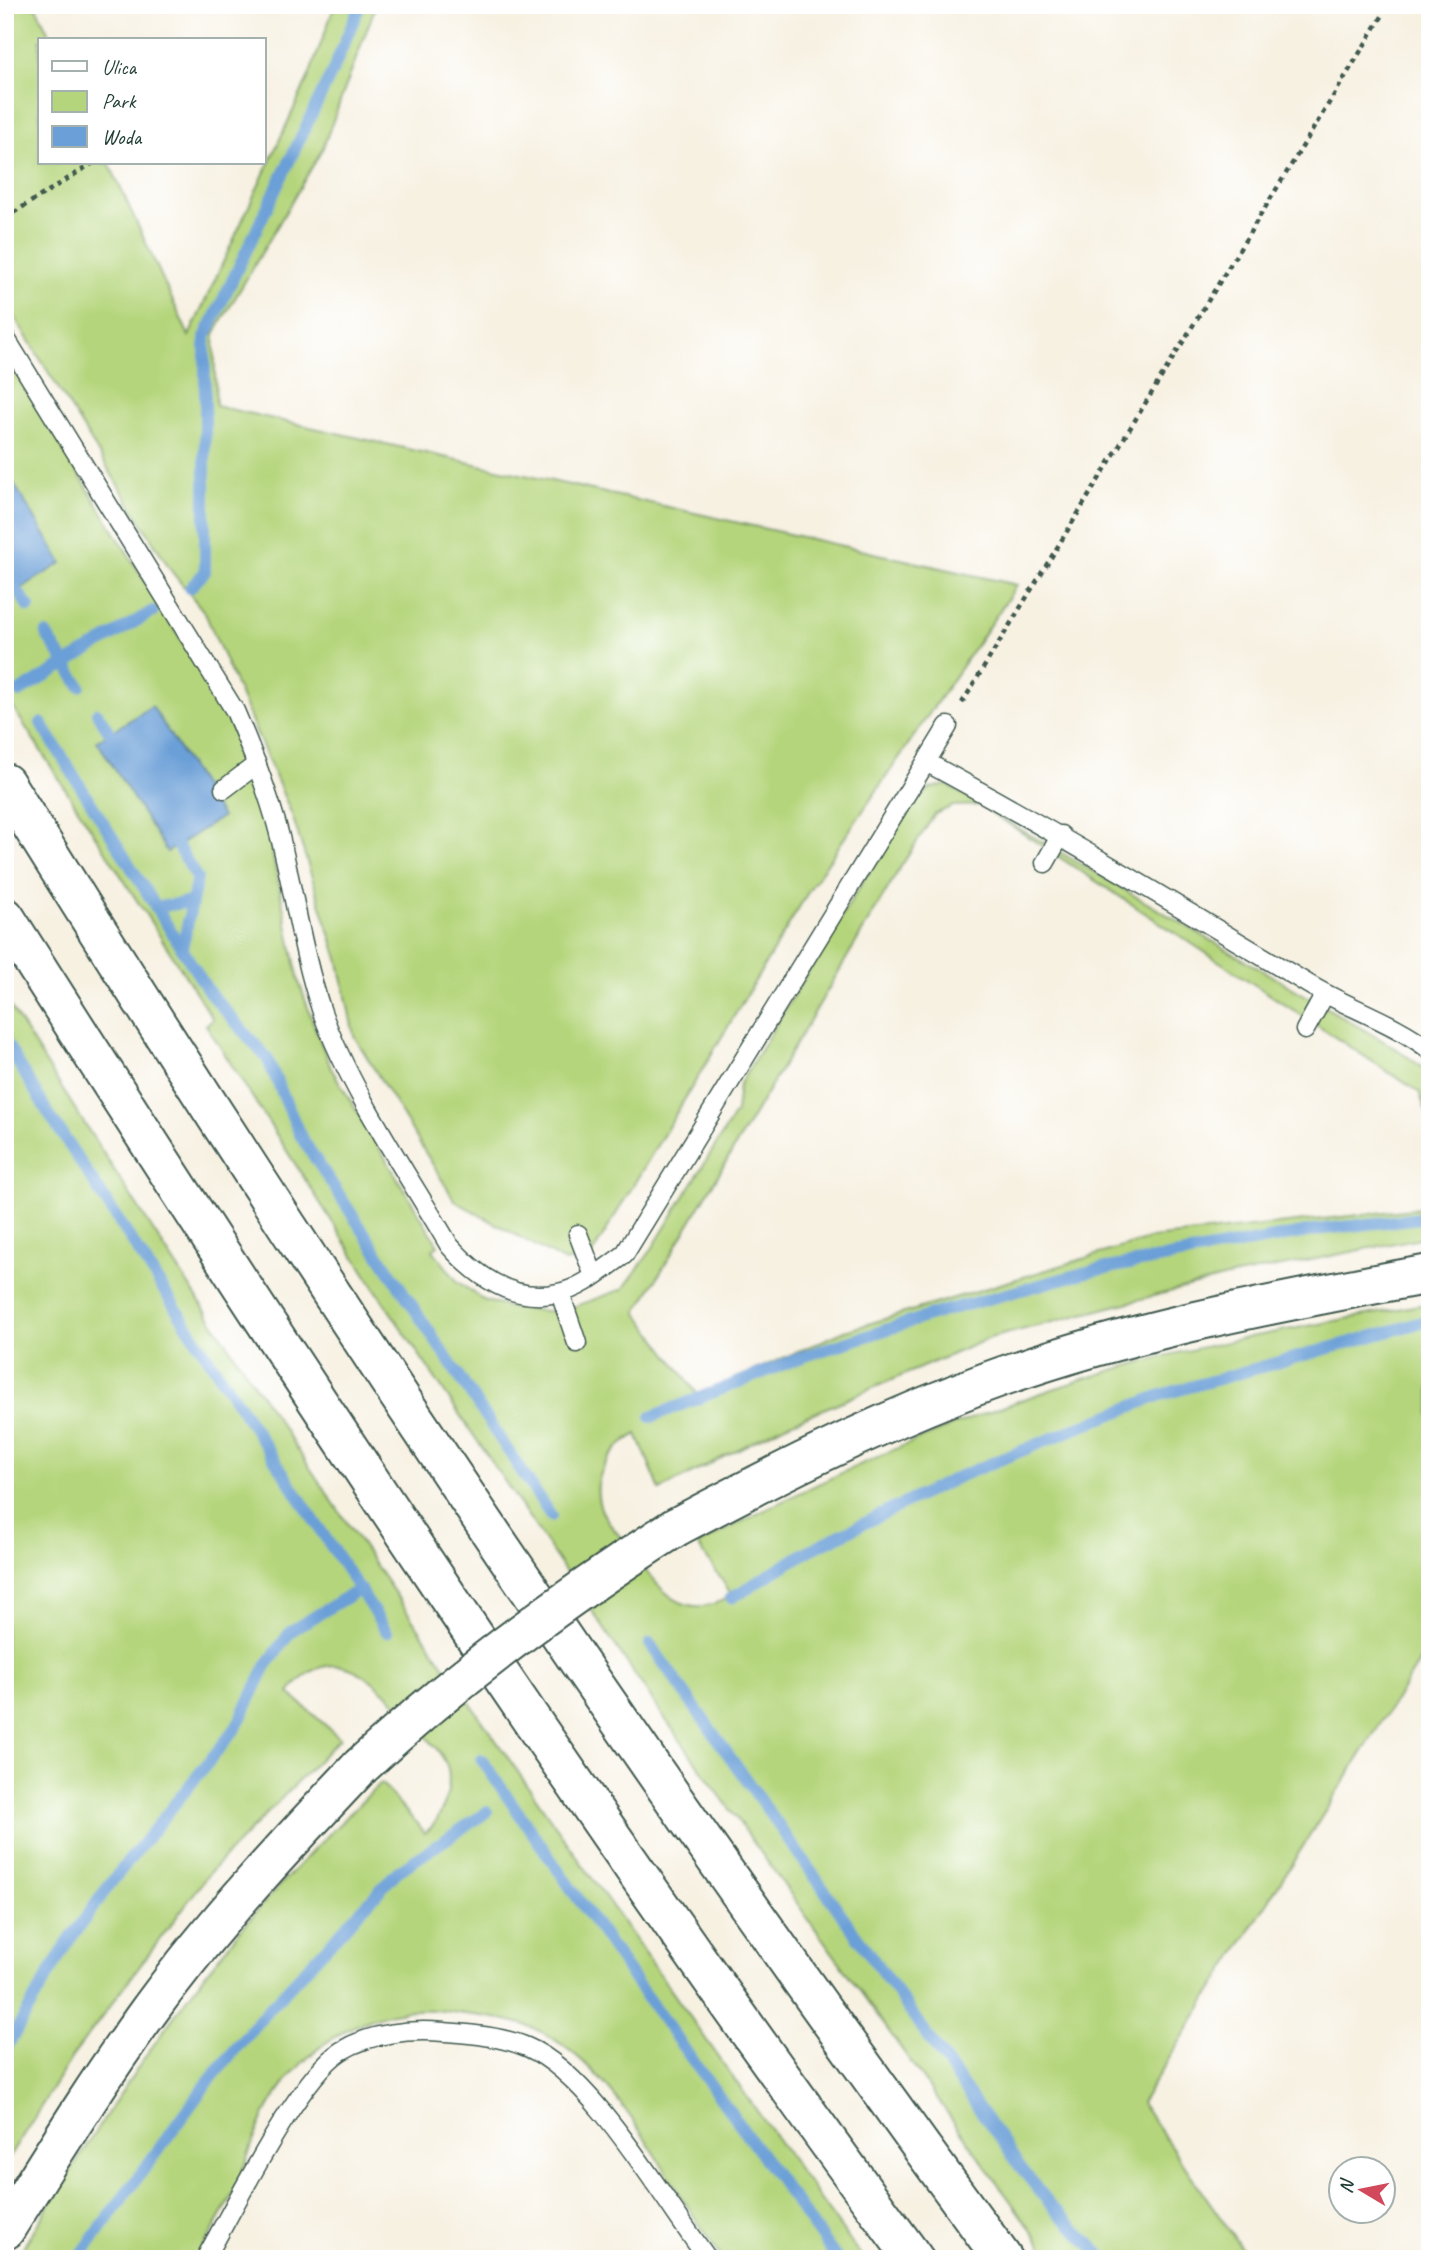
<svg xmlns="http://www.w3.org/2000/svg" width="1435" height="2264" font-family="Caveat,sans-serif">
<rect width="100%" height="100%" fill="#fff"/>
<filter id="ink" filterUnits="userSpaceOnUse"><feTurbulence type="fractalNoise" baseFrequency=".0143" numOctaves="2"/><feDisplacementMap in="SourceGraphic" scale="14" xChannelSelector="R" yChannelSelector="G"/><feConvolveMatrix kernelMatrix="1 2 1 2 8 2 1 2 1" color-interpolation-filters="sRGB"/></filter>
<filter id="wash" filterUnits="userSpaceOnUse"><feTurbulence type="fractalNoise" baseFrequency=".00686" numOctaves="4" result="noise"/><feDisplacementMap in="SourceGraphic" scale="28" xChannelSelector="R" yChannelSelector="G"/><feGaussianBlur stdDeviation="1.57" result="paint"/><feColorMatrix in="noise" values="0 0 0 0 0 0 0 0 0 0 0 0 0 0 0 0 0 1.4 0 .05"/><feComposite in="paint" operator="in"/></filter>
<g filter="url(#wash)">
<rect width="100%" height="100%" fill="#f7f1e2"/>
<!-- green -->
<g fill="#b5d57c" stroke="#6a8958" stroke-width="2">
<path d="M5 5 36 7 52 40H40V163H109L189 336 309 76 335 5H376L322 150 214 334 216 406 1017 585 813 884 591 1256 565 1262 455 1201 354 1036 339 962 292 815 205 613 172 572 5 302Z"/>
<path d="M5 354 224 710 245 757 267 829 299 982 314 1025 332 1070 438 1245 433 1250 457 1281 483 1300 511 1308 559 1312 623 1289 650 1252 736 1112 739 1085 907 809 931 788 947 785 980 805 953 806 935 814 900 868 637 1312 698 1395 845 1331 1152 1238 1430 1207V1236L1227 1277 990 1338 779 1428 660 1490 637 1434C611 1447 589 1479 601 1509 607 1523 621 1537 630 1549 656 1585 683 1627 732 1595L698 1545C832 1472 966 1414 1113 1370 1216 1340 1324 1324 1430 1303V1645L1141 2103 1249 2259H1052L663 1716 385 1304 206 1025 213 1019 5 695Z"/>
<path d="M981 806 1397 1049 1430 1073V1122L1419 1092Z"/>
<path d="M5 998C274 1429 566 1846 863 2259H723C669 2188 619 2065 533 2028 507 2017 473 2016 445 2011 384 2002 324 2034 287 2080 256 2119 252 2151 233 2194 223 2216 208 2238 196 2259H16C89 2140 164 2019 255 1913 295 1867 338 1825 381 1783L425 1833C441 1821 452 1791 448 1770 443 1751 426 1738 414 1723 380 1685 335 1632 289 1693L340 1738 210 1872 72 2057 5 2164Z"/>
</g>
<!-- water -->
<g fill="#6b9fd7" stroke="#456e86" stroke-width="2">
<path d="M5 469 62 563 7 597 5 595Z"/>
<path d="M152 706 222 817 167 852 97 741Z"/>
</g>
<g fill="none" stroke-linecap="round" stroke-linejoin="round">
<!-- stream -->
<g stroke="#6b9fd7" stroke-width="12">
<path d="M190 588 205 572V337L334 68 360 5"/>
<path d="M18 592 29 607"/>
<path d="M46 634 80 686"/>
<path d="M19 692 153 611"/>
<path d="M97 713 110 733"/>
<path d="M41 723 209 992 267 1058 301 1137 551 1516"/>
<path d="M177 845 197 878 182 950"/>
<path d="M155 907 192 902"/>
<path d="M5 1041 45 1108 387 1632"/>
<path d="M651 1417 805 1356 944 1311 1091 1271 1324 1229 1430 1217"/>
<path d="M731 1598 810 1550 958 1477 1072 1430 1161 1395 1430 1320"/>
<path d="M650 1644 1021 2168 1050 2204 1105 2259"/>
<path d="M482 1760 633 1978 837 2259"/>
<path d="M5 2050 66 1945 110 1884 236 1728 266 1666 291 1631 360 1589"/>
<path d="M78 2259 205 2086 265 2013 397 1872 487 1812"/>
</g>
</g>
</g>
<g filter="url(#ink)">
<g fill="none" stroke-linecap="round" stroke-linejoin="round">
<!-- lane casing -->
<g stroke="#3f584e" stroke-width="21">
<g id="lane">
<path d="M5 337 235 711C253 753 270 796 281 841 295 898 303 956 322 1012 350 1090 407 1173 449 1245 477 1277 513 1303 558 1293 582 1289 605 1268 624 1255L926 762C1056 832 1182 908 1308 984 1348 1008 1394 1022 1430 1050"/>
<path d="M926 762 948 726"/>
<path d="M224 789 257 764"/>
<path d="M1045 863 1061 835"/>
<path d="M1305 1030 1325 994"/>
<path d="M578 1234 594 1276"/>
<path d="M560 1293 577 1343"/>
<path d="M205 2259C234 2209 297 2079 341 2051 370 2033 410 2029 444 2032 471 2034 501 2036 527 2047 593 2075 663 2200 708 2259"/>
</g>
</g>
<!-- secondary casing -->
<g stroke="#3f584e" stroke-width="42">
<g id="secondary">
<path d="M676 1527C768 1478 861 1431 958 1393 1102 1335 1277 1302 1430 1274"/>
<path d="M5 2230C52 2155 99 2079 151 2008 214 1922 287 1844 360 1767"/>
</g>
</g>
<!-- highway casing -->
<g stroke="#3f584e" stroke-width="42">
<g id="highway">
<path d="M5 783C318 1287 651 1780 1003 2259"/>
<path d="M5 917C294 1373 593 1825 914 2259"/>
</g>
</g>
<!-- path -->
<g stroke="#3f584e" stroke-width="4.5" stroke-dasharray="5 5" stroke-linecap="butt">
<path d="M5 218 93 163"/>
<path d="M962 703 1389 5"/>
</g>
<!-- lane -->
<use href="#lane" stroke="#fff" stroke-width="18"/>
<!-- secondary -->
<use href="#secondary" stroke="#fff" stroke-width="38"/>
<!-- highway -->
<use href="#highway" stroke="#fff" stroke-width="38"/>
<!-- secondary-bridge casing -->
<g stroke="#3f584e" stroke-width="42" stroke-linecap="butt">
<path id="secondary-bridge" d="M360 1767C458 1676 563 1599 676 1527"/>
</g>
<!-- secondary-bridge -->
<use href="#secondary-bridge" stroke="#fff" stroke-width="38"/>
</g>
</g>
<!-- margin -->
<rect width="1435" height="2264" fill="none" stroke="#fff" stroke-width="28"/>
<!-- legend -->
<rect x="38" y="38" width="228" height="126" fill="#ffffff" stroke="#a5b1ae" stroke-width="2"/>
<rect x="52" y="61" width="35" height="10" fill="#ffffff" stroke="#a5b1ae" stroke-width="2"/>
<text x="102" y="74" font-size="21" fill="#1f3d34">Ulica</text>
<rect x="52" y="91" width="35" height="21" fill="#b5d57c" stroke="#a5b1ae" stroke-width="2"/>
<text x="102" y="108" font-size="21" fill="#1f3d34">Park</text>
<rect x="52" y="126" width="35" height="21" fill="#6b9fd7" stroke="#a5b1ae" stroke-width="2"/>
<text x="102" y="144" font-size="21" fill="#1f3d34">Woda</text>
<!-- north arrow -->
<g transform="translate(1362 2190) rotate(280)"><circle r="33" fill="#ffffff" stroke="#a5b1ae" stroke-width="2"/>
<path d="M0-5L12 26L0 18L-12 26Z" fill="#d1495b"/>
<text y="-10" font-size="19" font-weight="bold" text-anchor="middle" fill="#1f3d34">N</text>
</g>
</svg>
